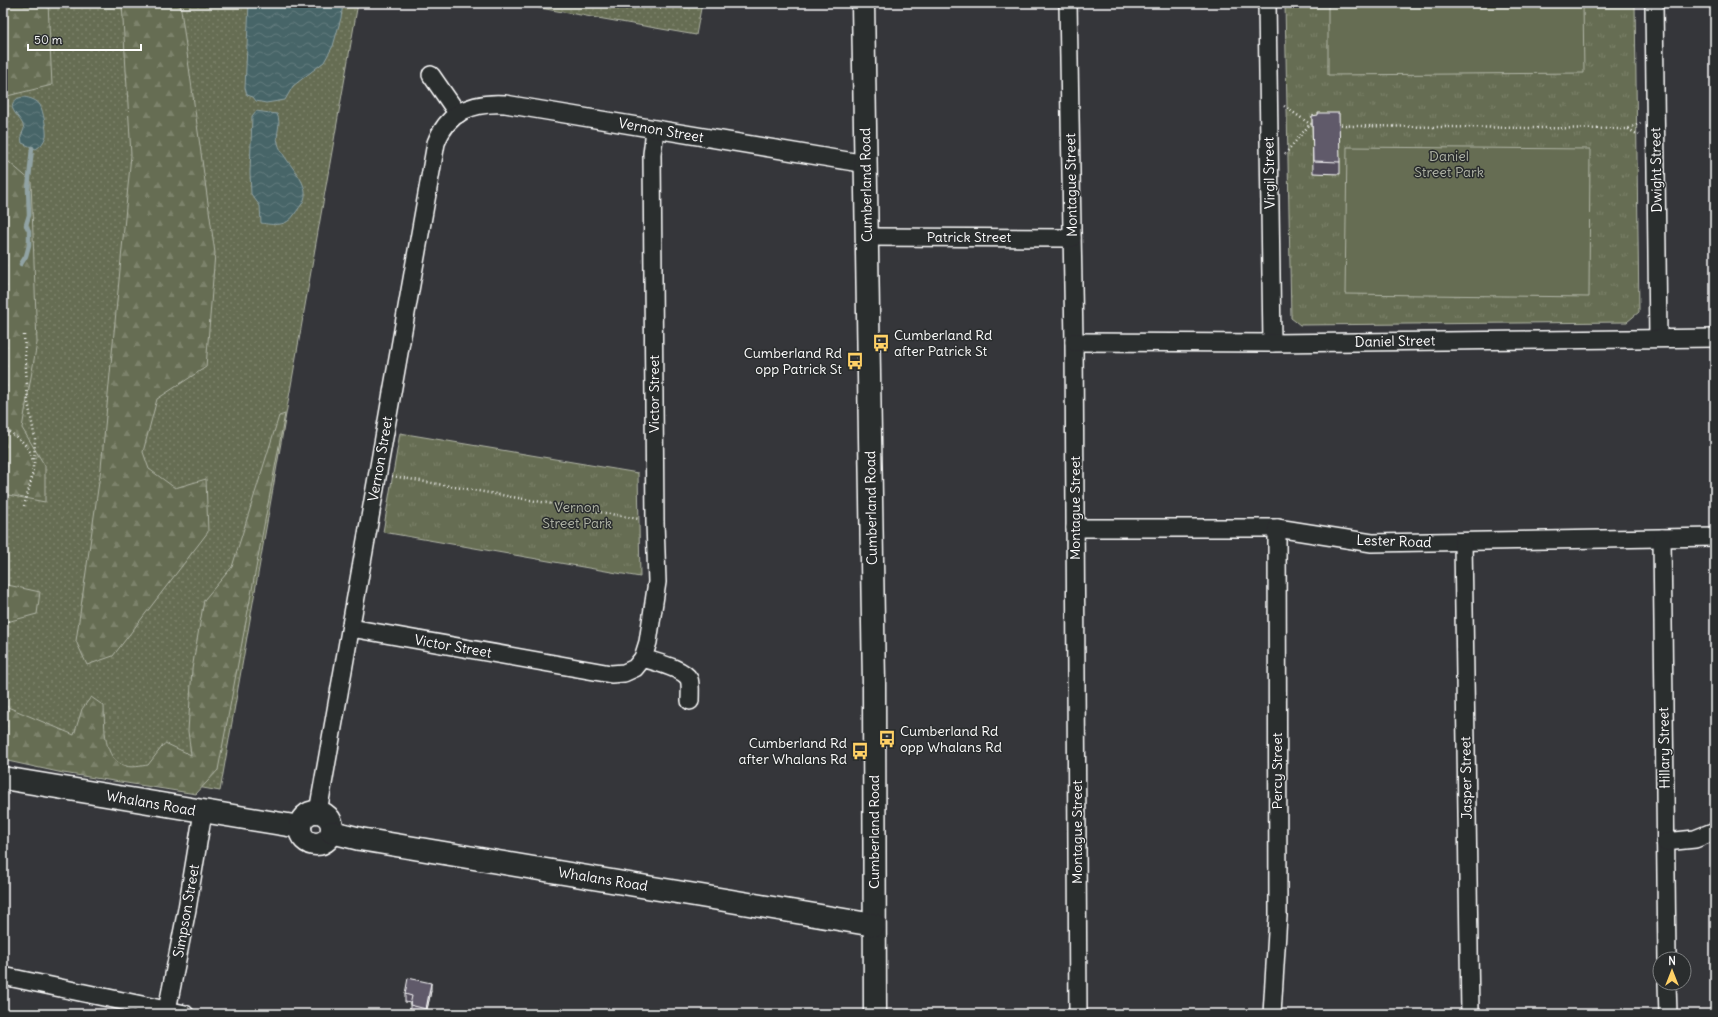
<svg xmlns="http://www.w3.org/2000/svg" width="1718" height="1017" font-family="Delius,sans-serif">
<defs>
<pattern id="grass-dots" width="8" height="8" patternUnits="userSpaceOnUse"><rect width="8" height="8" fill="#666d52"/><path d="M2 2h.1M6 6h.1" fill="none" stroke="#7d836c" stroke-width="1.8" stroke-linecap="round"/></pattern>
<pattern id="forest-firs" width="22" height="20" patternUnits="userSpaceOnUse"><rect width="22" height="20" fill="#666d52"/><path d="M5 1l3.5 6h-7zM16 11l3.5 6h-7z" fill="#7d836c"/></pattern>
<pattern id="park-tufts" width="24" height="20" patternUnits="userSpaceOnUse"><rect width="24" height="20" fill="#666d52"/><path d="M3 7l-1-3M5 7V3M7 7l1-3M15 17l-1-3M17 17v-4M19 17l1-3" fill="none" stroke="#7d836c"/></pattern>
<pattern id="water-waves" width="16" height="10" patternUnits="userSpaceOnUse"><rect width="16" height="10" fill="#476568"/><path d="M0 5q4-4 8 0t8 0" fill="none" stroke="#637c7f"/></pattern>
</defs>
<rect width="100%" height="100%" fill="#35363a"/>
<filter id="ink" filterUnits="userSpaceOnUse"><feTurbulence type="fractalNoise" baseFrequency=".025" numOctaves="2"/><feDisplacementMap in="SourceGraphic" scale="8" xChannelSelector="R" yChannelSelector="G"/><feConvolveMatrix kernelMatrix="1 2 1 2 8 2 1 2 1" color-interpolation-filters="sRGB"/></filter>
<g filter="url(#ink)">
<!-- grass -->
<g fill="url(#grass-dots)" stroke="#b2b6a8">
<path d="M3 3H358L220 791 3 753Z"/>
<path d="M511 3H702L696 35Z"/>
</g>
<!-- forest -->
<g fill="url(#forest-firs)" stroke="#b2b6a8">
<path d="M3 3H48L52 85 3 97Z"/>
<path d="M122 3H180L215 253 206 367 157 399 143 452 149 469 175 488 206 479 208 532 113 656 87 665 76 641 101 468 131 155Z"/>
<path d="M3 157 31 181 37 343 22 428 45 466V502L3 494Z"/>
<path d="M285 414 218 770 196 794 63 773 3 760V705L74 735 82 709 91 697 104 706C105 726 102 760 126 766 132 768 141 766 148 765L165 743 191 755 188 731 192 669 204 600 232 567 279 416Z"/>
<path d="M3 584 40 592 37 614 3 623Z"/>
</g>
<!-- park -->
<g fill="url(#park-tufts)" stroke="#b2b6a8">
<path d="M1285 3H1635L1639 312 1627 322 1300 325 1291 318Z"/>
<path d="M400 433 638 473 640 577 383 532Z"/>
</g>
<!-- garden -->
<g fill="#666d52" stroke="#b2b6a8">
<path d="M1328 3H1583L1584 73 1328 75Z"/>
<path d="M1347 147 1590 149 1589 297 1345 294Z"/>
</g>
<!-- water -->
<g fill="url(#water-waves)" stroke="#91a3a4">
<path d="M249 3H343L341 18 333 46 324 62 293 86 285 100 266 103 256 101 253 97 247 95 245 88Z"/>
<path d="M24 97C30 98 37 100 40 105 43 110 47 131 46 136 44 142 41 146 36 149L22 143 21 136 24 129C23 120 15 116 12 107 14 100 16 98 24 97Z"/>
<path d="M256 111 277 114C282 124 275 134 278 143 283 162 311 181 304 200 302 205 297 210 294 215 286 227 273 225 261 223L260 206 251 194 250 173 252 116Z"/>
</g>
<g fill="none" stroke-linecap="round" stroke-linejoin="round">
<!-- stream -->
<path stroke="#91a3a4" stroke-width="4.5" d="M21 264 26 256 29 245V231L26 225 29 215 28 189 32 148"/>
<!-- street casing -->
<g stroke="#fff" stroke-width="20">
<g id="street">
<path d="M1068 3 1074 342 1078 1014"/>
<path d="M1267 3 1272 343"/>
<path d="M1654 3 1658 338"/>
<path d="M431 75 458 114"/>
<path d="M867 237 1072 238"/>
<path d="M1074 342 1272 343 1715 338"/>
<path d="M1075 528H1277L1372 543 1715 537"/>
<path d="M1662 538 1667 959"/>
<path d="M1463 542 1470 1014"/>
<path d="M351 628 611 674 624 673 635 668 643 658 648 642 657 582 655 522 652 154 655 130"/>
<path d="M643 658C654 662 683 668 689 679 691 684 690 694 690 701"/>
<path d="M318 812 436 143C448 111 473 102 505 104L866 164"/>
<path d="M1665 842 1695 839 1715 831"/>
<path d="M3 976 185 1014"/>
<path d="M1667 983 1668 1014"/>
<path d="M167 1010 187 909 203 812"/>
<path d="M1272 1014 1278 916 1277 528"/>
</g>
</g>
<!-- secondary casing -->
<g stroke="#fff" stroke-width="25">
<g id="secondary">
<path d="M863 3 874 684 875 1014"/>
<path d="M3 778 300 827"/>
<circle cx="316" cy="828" r="16"/>
<path d="M332 832 360 839 874 925"/>
</g>
</g>
<!-- path -->
<g stroke="#fff" stroke-width="2.5" stroke-dasharray="1 3" stroke-linecap="butt">
<path d="M1284 106 1310 124H1314"/>
<path d="M1337 124 1352 126 1627 129 1641 123"/>
<path d="M1628 129 1639 135"/>
<path d="M1285 154 1310 124"/>
<path d="M24 335 28 402 35 439 34 466"/>
<path d="M9 432C44 453 33 473 24 506"/>
<path d="M392 476 639 519"/>
</g>
<!-- street -->
<use href="#street" stroke="#2a2d2e" stroke-width="17"/>
<!-- secondary -->
<use href="#secondary" stroke="#2a2d2e" stroke-width="22"/>
</g>
<!-- wall -->
<g fill="#534d5c" stroke="#fff">
<path d="M1312 116 1340 162V174L1313 173Z"/>
<path d="M431 991 426 1014H413L410 1013V1003L405 1002V994Z"/>
</g>
<!-- shaded-wall -->
<path fill="#433f4b" stroke="#fff" d="M431 983V991L426 1014V1009Z"/>
<!-- building -->
<g fill="#605a6b" stroke="#fff">
<path d="M1318 113H1339L1340 162 1313 161 1312 116 1318 115Z"/>
<path d="M408 978 431 983 426 1009 410 1005 412 996 405 994Z"/>
</g>
</g>
<!-- icons -->
<defs>
<g id="bus-bare" transform="scale(1.38)"><path d="M-5-6H5V4H4V6H2V4H-2V6H-4V4H-5ZM-3.5-4V0h7V-4ZM-3.5 1.2v1.5H-2V1.2ZM2 1.2v1.5H3.5V1.2Z" fill="#ffd166" stroke="#2a2d2e" stroke-width="2.5" paint-order="stroke"/></g>
</defs>
<g fill-rule="evenodd">
<use href="#bus-bare" x="881" y="343"/>
<use href="#bus-bare" x="855" y="361"/>
<use href="#bus-bare" x="887" y="739"/>
<use href="#bus-bare" x="860" y="751"/>
</g>
<g text-anchor="middle" dominant-baseline="central" stroke-width="3" stroke-linejoin="round" paint-order="stroke">
<!-- street labels -->
<g font-size="14" fill="#fff" stroke="#2a2d2e">
<text transform="translate(661 130) rotate(10)">Vernon Street</text>
<text transform="translate(1656 170) rotate(-91)">Dwight Street</text>
<text transform="translate(1269 173) rotate(-91)">Virgil Street</text>
<text transform="translate(866 185) rotate(-91)">Cumberland Road</text>
<text transform="translate(1071 185) rotate(-91)">Montague Street</text>
<text x="969" y="237">Patrick Street</text>
<text transform="translate(1395 341) rotate(-1)">Daniel Street</text>
<text transform="translate(654 394) rotate(-90)">Victor Street</text>
<text transform="translate(380 459) rotate(-80)">Vernon Street</text>
<text transform="translate(871 508) rotate(-91)">Cumberland Road</text>
<text transform="translate(1075 508) rotate(-90)">Montague Street</text>
<text transform="translate(1394 541) rotate(2)">Lester Road</text>
<text transform="translate(453 646) rotate(10)">Victor Street</text>
<text transform="translate(1664 748) rotate(-91)">Hillary Street</text>
<text transform="translate(1277 771) rotate(-90)">Percy Street</text>
<text transform="translate(1466 778) rotate(-91)">Jasper Street</text>
<text transform="translate(151 803) rotate(10)">Whalans Road</text>
<text transform="translate(874 832) rotate(-90)">Cumberland Road</text>
<text transform="translate(1077 832) rotate(-90)">Montague Street</text>
<text transform="translate(603 879) rotate(9)">Whalans Road</text>
<text transform="translate(186 911) rotate(-80)">Simpson Street</text>
</g>
<!-- park labels -->
<g font-size="14" fill="#b2b6a8" stroke="#2a2d2e">
<text x="1449" y="156">Daniel<tspan x="1449" dy="16">Street Park</tspan></text>
<text x="577" y="507">Vernon<tspan x="577" dy="16">Street Park</tspan></text>
</g>
<!-- poi labels -->
<g font-size="14" fill="#fff" stroke="#2a2d2e" text-anchor="start">
<text x="894" y="335">Cumberland Rd<tspan x="894" dy="16">after Patrick St</tspan></text>
<text x="842" y="353" text-anchor="end">Cumberland Rd<tspan x="842" dy="16">opp Patrick St</tspan></text>
<text x="900" y="731">Cumberland Rd<tspan x="900" dy="16">opp Whalans Rd</tspan></text>
<text x="847" y="743" text-anchor="end">Cumberland Rd<tspan x="847" dy="16">after Whalans Rd</tspan></text>
</g>
</g>
<!-- margin -->
<rect width="1718" height="1017" fill="none" stroke="#2a2d2e" stroke-width="16"/>
<rect x="8" y="8" width="1702" height="1001" fill="none" stroke="#fff" stroke-width="1.5" filter="url(#ink)"/>
<!-- north arrow -->
<g transform="translate(1672 971)"><circle r="19" fill="#2a2d2e" stroke="#7f8182"/>
<path d="M0-3L7 15L0 10L-7 15Z" fill="#ffd166"/>
<text y="-6" font-size="11" font-weight="bold" text-anchor="middle" fill="#ffffff">N</text>
</g>
<!-- scale -->
<path d="M28 44v6h113v-6" fill="none" stroke="#ffffff" stroke-width="2"/>
<text x="34" y="44" font-size="12" fill="#ffffff" stroke="#2a2d2e" stroke-width="3" paint-order="stroke">50 m</text>
</svg>
